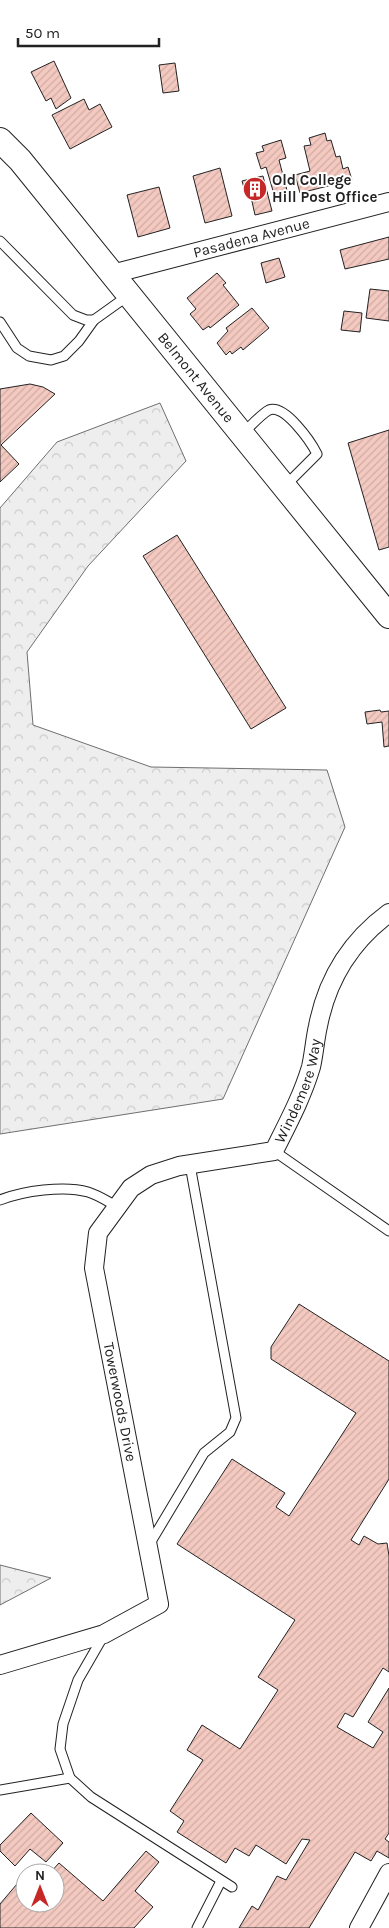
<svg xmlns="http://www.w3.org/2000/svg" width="389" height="1928" font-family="Karla,sans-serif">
<defs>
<pattern id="forest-crowns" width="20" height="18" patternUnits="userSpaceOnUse" patternTransform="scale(1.25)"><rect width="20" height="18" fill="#eee"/><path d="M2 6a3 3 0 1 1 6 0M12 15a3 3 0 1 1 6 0" fill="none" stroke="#ccc"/></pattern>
<pattern id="building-hatch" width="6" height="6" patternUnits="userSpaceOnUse" patternTransform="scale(1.25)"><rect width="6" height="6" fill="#f3c9c0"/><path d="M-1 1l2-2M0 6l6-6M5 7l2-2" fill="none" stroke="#d0aca5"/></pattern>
</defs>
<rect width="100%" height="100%" fill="#fff"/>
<!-- forest -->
<g fill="url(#forest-crowns)" stroke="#6f6f6f">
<path d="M160 403 186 461 88 566 27 652 33 725 151 767 327 770 345 827 223 1099 0 1134V508L57 442Z"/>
<path d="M0 1565 51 1578 0 1605Z"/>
</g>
<!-- building -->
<g fill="url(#building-hatch)" stroke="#222">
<path d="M54 61 71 98 56 109 51 98 46 101 31 72Z"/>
<path d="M175 63 179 91 163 93 159 65Z"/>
<path d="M84 99 89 110 100 104 112 127 70 149 52 115Z"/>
<path d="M325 133 327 141 331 140 336 157 340 156 343 169 348 167 352 180 300 193 295 175 310 171 304 146 311 145 309 138Z"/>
<path d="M281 140 286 158 279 160 289 198 276 201 266 167 261 169 256 153 264 151 262 146Z"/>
<path d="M220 168 232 216 205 223 193 176Z"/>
<path d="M263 176 272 211 255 215 251 197 247 198 242 181Z"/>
<path d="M159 187 170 228 138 237 127 195Z"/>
<path d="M389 237V259L345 269 340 250Z"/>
<path d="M279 258 285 277 266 283 261 263Z"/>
<path d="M217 273 226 283 223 285 239 305 210 328 209 326 203 330 190 314 196 309 187 298Z"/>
<path d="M370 289 389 291V321L366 318Z"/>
<path d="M252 308 269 328 243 350 241 347 232 354 230 351 226 355 217 343 228 331 226 328Z"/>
<path d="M344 311 362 313 360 332 341 330Z"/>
<path d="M30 384 43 387 55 394 1 445 19 464 0 482V389Z"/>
<path d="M389 430V547L379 550 348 443Z"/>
<path d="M177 535 286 708 251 729 143 556Z"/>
<path d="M380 710 381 712 389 711V746L384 747 382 722 367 724 365 712Z"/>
<path d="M299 1304 389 1361V1479L351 1540 359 1545 364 1536 378 1544 387 1543 389 1556V1672L383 1668 353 1717 345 1713 337 1727 373 1748 383 1732 368 1722 389 1688V1833L385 1839 389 1842V1858L377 1851 371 1861 355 1852 309 1928H239L252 1906 258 1910 277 1876 286 1880 310 1840 302 1839 286 1864 256 1845 249 1856 235 1848 226 1863 177 1832 184 1821 170 1811 203 1760 187 1750 202 1725 240 1749 278 1690 258 1677 295 1620 177 1544 232 1459 285 1493 276 1507 289 1516 356 1413 271 1359V1347Z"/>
<path d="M31 1813 63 1843 46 1862 30 1849 15 1866 0 1851V1845Z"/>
<path d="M146 1851 159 1862 135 1891 153 1907 134 1928H0V1904L17 1884 25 1891V1903H55V1873H50L59 1863 103 1901Z"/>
</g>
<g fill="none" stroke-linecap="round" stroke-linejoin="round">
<!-- lane casing -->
<g stroke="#222" stroke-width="11">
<g id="lane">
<path d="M0 241 73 315 86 320H94"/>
<path d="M0 322 17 348 29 356 51 360 64 356 79 341 94 320 129 295"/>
<path d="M242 434C250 427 260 415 269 410 285 404 311 442 317 454L285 486"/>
<path d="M274 1151 389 1231"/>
<path d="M0 1200C23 1191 64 1185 88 1192 98 1195 107 1201 116 1206"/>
<path d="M149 1545 204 1453 230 1432 236 1418 190 1165"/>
<path d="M104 1635 78 1680 63 1724 60 1749 70 1778 91 1797 232 1887"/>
<path d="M0 1790 70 1778"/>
<path d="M197 1928 221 1881"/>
</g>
</g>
<!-- street casing -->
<g stroke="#222" stroke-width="20">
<g id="street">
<path id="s1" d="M112 274 389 202"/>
<path id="s2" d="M0 1665 104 1634 159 1604 94 1268 98 1233 131 1188 151 1175 179 1166 274 1151C288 1123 302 1097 311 1067 314 1054 315 1039 318 1026 327 980 351 941 389 913"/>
<path d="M359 1928 389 1873"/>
</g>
</g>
<!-- secondary casing -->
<g stroke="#222" stroke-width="26">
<g id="secondary">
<path id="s3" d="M0 140 20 160 389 616"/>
</g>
</g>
<!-- lane -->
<use href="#lane" stroke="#fff" stroke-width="9"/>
<!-- street -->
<use href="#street" stroke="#fff" stroke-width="18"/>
<!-- secondary -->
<use href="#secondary" stroke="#fff" stroke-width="24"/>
</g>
<!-- icons -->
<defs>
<g id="building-disc" transform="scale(1.25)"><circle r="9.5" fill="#c62828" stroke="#fff"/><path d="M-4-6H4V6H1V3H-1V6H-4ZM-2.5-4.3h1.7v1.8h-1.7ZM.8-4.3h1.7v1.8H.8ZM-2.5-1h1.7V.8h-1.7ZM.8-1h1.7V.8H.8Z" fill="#fff"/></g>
</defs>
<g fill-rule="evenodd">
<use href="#building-disc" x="255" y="189"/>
</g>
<g text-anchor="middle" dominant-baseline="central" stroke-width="4" stroke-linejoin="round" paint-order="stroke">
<!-- poi labels -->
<g font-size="15" font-weight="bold" fill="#222" stroke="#fff" text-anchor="start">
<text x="272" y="180">Old College<tspan x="272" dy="17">Hill Post Office</tspan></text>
</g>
<!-- street labels -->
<g font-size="15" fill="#222" stroke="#fff">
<text stroke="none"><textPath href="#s1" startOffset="144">Pasadena Avenue</textPath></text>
<text stroke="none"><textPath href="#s3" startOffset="308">Belmont Avenue</textPath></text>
<text stroke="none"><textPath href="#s2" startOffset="819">Windemere Way</textPath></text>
<text transform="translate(120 1402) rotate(79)">Towerwoods Drive</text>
</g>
</g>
<!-- north arrow -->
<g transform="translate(40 1888)"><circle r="24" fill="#ffffff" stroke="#a7a7a7"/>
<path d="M0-4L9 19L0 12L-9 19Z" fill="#c62828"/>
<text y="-8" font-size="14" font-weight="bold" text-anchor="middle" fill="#222222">N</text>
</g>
<!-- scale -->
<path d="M18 38v8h141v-8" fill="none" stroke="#222222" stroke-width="2.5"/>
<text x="25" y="38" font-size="15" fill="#222222" stroke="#ffffff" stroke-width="4" paint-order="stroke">50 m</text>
</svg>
